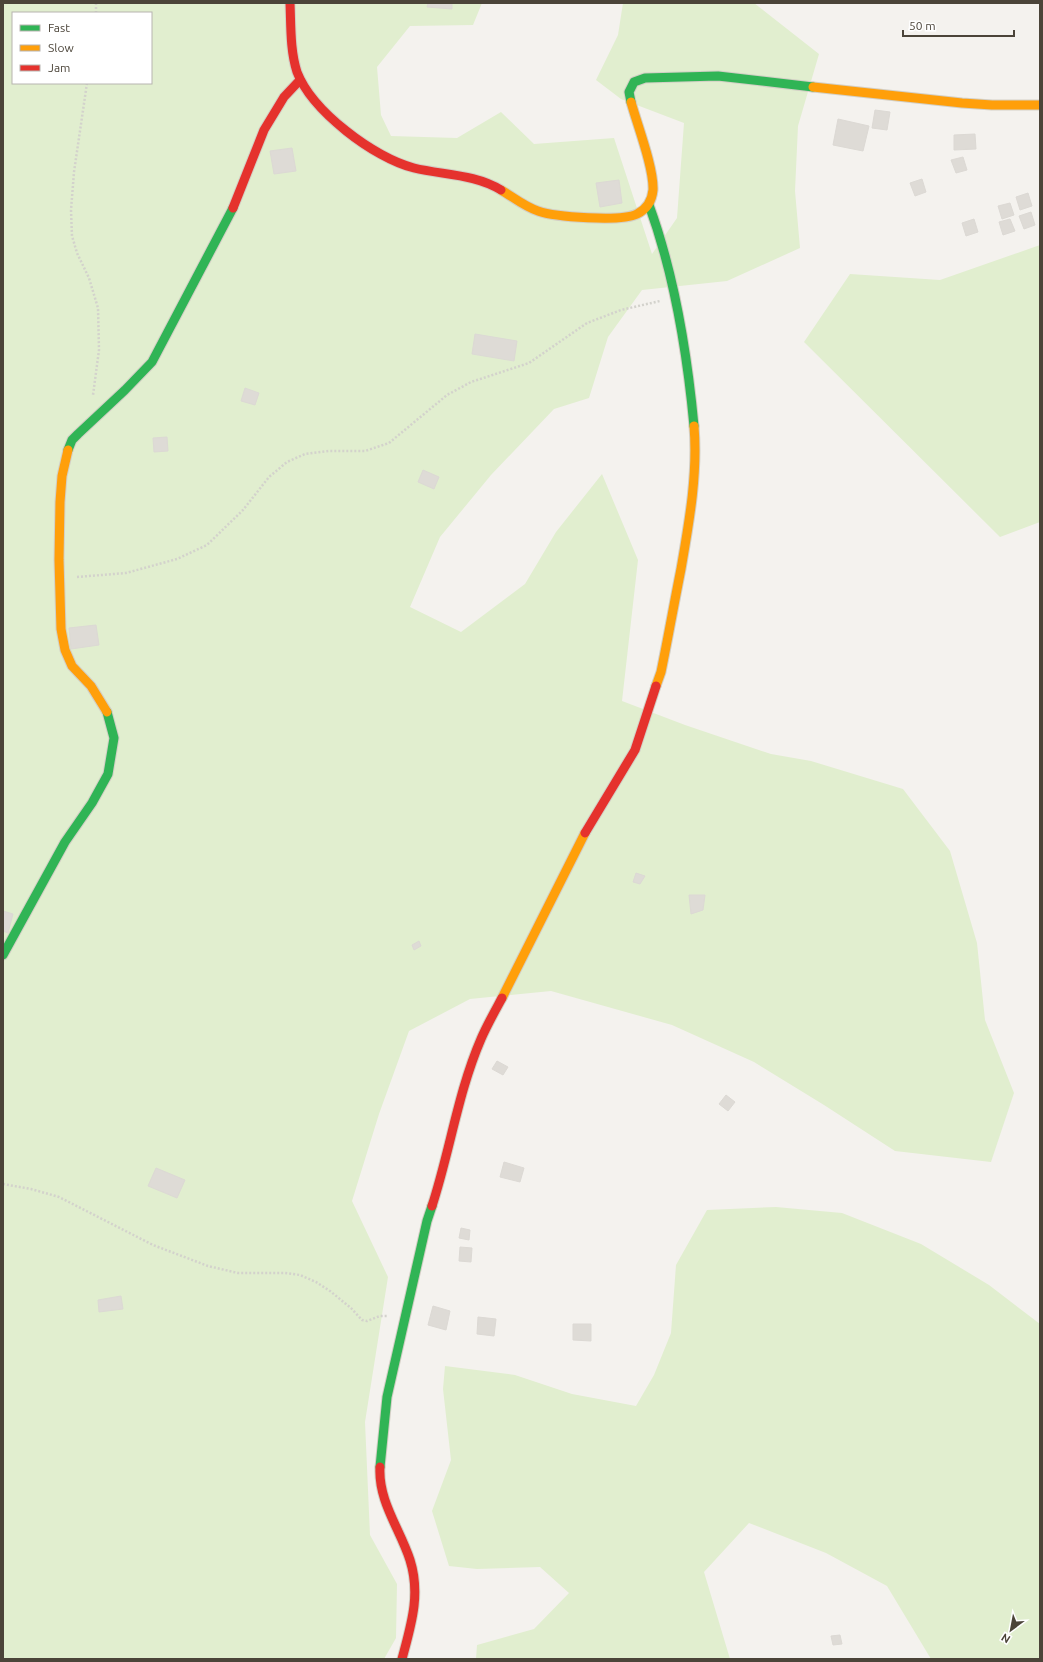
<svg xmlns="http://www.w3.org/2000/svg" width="1043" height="1662" font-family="Ubuntu,sans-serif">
<rect width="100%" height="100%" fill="#f4f2ee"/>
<!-- green -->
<g fill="#e1eecf" fill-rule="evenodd">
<path d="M3 3H482L473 25 410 26 377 67 381 115 391 136 457 138 501 112 534 144 614 138 652 254 677 218 684 123 621 99 596 80 618 35 623 3H754L819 54 798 126 795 191 800 248 727 281 642 290 608 337 589 398 554 409 491 475 440 537 410 607 461 632 525 584 556 532 602 474 638 560 622 701 685 725 771 754 811 761 903 789 950 851 977 943 985 1020 1014 1093 991 1162 895 1151 824 1105 754 1062 672 1025 551 991 470 999 409 1031 379 1114 352 1201 388 1277 365 1422 370 1535 397 1584 396 1638 384 1659H3ZM13 13H151V83H13Z"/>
<path d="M1040 245V522L1000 537 804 342 850 274 940 280Z"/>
<path d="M776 1207 842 1213 921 1244 989 1285 1040 1324V1659H931L887 1586 826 1553 749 1523 704 1572 730 1659H476L477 1645 534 1629 569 1593 540 1567 477 1569 449 1566 432 1511 451 1460 443 1389 445 1366 515 1375 572 1394 636 1406 654 1375 671 1333 676 1265 707 1210Z"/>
</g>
<!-- building -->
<g fill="#dedbd6" stroke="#dcd9d4">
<path d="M428 3H452V9L427 7Z"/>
<path d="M875 110 890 112 887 130 872 128Z"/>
<path d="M838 119 869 126 863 151 833 145Z"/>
<path d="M975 134 976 149 954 150V135Z"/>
<path d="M292 148 296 171 274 174 270 151Z"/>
<path d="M963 157 967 170 956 173 951 160Z"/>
<path d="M922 179 926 192 915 196 910 183Z"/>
<path d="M619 180 622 203 600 207 596 183Z"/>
<path d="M1028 193 1032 206 1020 210 1016 197Z"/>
<path d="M1010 203 1014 215 1002 219 998 206Z"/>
<path d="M1031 212 1035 225 1024 229 1019 216Z"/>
<path d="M974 219 978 232 966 236 962 223Z"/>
<path d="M1010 219 1015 231 1003 235 999 222Z"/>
<path d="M475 334 517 341 514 361 472 354Z"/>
<path d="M245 388 259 393 255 405 241 401Z"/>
<path d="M167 437 168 451 154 452 153 438Z"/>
<path d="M423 470 439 477 434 489 418 482Z"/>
<path d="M96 625 99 645 71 649 69 628Z"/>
<path d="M636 873 645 876 640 884 633 882Z"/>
<path d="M689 895H705L703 910 691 914Z"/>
<path d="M3 911 13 914 8 933 3 931Z"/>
<path d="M419 941 421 946 414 950 412 945Z"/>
<path d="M497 1061 508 1067 503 1075 492 1069Z"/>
<path d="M726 1095 735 1102 728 1111 719 1104Z"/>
<path d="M504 1162 524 1168 520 1182 500 1177Z"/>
<path d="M156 1168 185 1180 177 1198 148 1186Z"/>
<path d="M461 1228 470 1230 469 1240 459 1238Z"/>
<path d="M460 1247 472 1248 471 1262 459 1261Z"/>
<path d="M121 1296 123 1309 99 1312 98 1300Z"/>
<path d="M433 1306 450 1311 446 1330 428 1325Z"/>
<path d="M478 1317 496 1319 494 1336 477 1334Z"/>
<path d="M573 1324H591V1341L573 1340Z"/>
<path d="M840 1635 842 1644 833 1645 831 1636Z"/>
</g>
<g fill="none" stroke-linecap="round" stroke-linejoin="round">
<!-- fast casing -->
<g stroke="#d3cfc5" stroke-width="11">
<g id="fast">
<path d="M631 102 629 92 634 82 645 78 718 76 813 87"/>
<path d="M649 205C675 276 687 351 694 426"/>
<path d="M68 450 72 440 78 434 125 390 152 362 233 208"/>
<path d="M3 955 65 842 92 803 108 774 114 738 107 712"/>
<path d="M380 1467 387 1397 427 1221 432 1206"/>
</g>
</g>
<!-- slow casing -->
<g stroke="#d3cfc5" stroke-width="11">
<g id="slow">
<path d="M813 87 962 103 992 105H1040"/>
<path d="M501 190C513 197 525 207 538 211 555 217 621 222 637 214 647 209 652 200 653 190 654 168 637 124 631 102"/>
<path d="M68 450 62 476 60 502 59 560 61 629 65 650 72 666 91 686 107 712"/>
<path d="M656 686 661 672C668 638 674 604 681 569 689 523 698 474 694 426"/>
<path d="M502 998 585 833"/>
</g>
</g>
<!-- jam casing -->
<g stroke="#d3cfc5" stroke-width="11">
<g id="jam">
<path d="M290 3C291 26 290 50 297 72 312 111 374 158 414 168 443 175 475 174 501 190"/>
<path d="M233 208 264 130 284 97 300 80"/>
<path d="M585 833 635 750 656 686"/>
<path d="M432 1206C450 1151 458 1092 481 1039 487 1025 495 1011 502 998"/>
<path d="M380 1467C378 1501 400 1529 410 1560 421 1595 411 1625 402 1659"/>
</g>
</g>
<!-- path -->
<g stroke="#d3d2cc" stroke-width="2.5" stroke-dasharray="2 2" stroke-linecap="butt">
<path d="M96 3V13"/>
<path d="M87 83 74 172 71 210 72 236 77 253 89 278 98 308 99 350 93 395"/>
<path d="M77 577 126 573 177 559 207 545 243 510 269 477 287 462 305 454 329 451H365L389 443 447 395 471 382 529 363 587 323 621 310 660 301"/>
<path d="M3 1184 31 1189 59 1197 153 1245 208 1266 238 1273H285L300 1275 316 1282 330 1291 351 1308 362 1320 367 1321 380 1316H387"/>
</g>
<!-- fast -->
<use href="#fast" stroke="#30b455" stroke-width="9"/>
<!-- slow -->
<use href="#slow" stroke="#ff9f0a" stroke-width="9"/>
<!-- jam -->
<use href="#jam" stroke="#e5322d" stroke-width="9"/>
</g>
<!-- border -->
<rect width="1043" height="1662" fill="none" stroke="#4b4439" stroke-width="8"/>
<!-- legend -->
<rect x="12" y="12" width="140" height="72" fill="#ffffff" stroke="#b7b4b0"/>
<rect x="20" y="25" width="20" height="6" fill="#30b455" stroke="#b7b4b0"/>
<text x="48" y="32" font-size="12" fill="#4b4439">Fast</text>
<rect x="20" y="45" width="20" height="6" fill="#ff9f0a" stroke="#b7b4b0"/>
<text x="48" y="52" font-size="12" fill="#4b4439">Slow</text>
<rect x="20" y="65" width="20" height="6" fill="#e5322d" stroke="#b7b4b0"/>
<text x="48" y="72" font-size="12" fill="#4b4439">Jam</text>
<!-- north arrow -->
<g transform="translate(1011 1630) rotate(212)" stroke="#ffffff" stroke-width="3" paint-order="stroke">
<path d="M0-3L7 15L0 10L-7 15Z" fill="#4b4439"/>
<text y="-6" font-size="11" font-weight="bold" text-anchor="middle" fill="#4b4439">N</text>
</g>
<!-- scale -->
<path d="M903 30v6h111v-6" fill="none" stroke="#4b4439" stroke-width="2"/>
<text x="909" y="30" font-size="12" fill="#4b4439" stroke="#ffffff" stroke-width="3" paint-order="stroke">50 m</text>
</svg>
